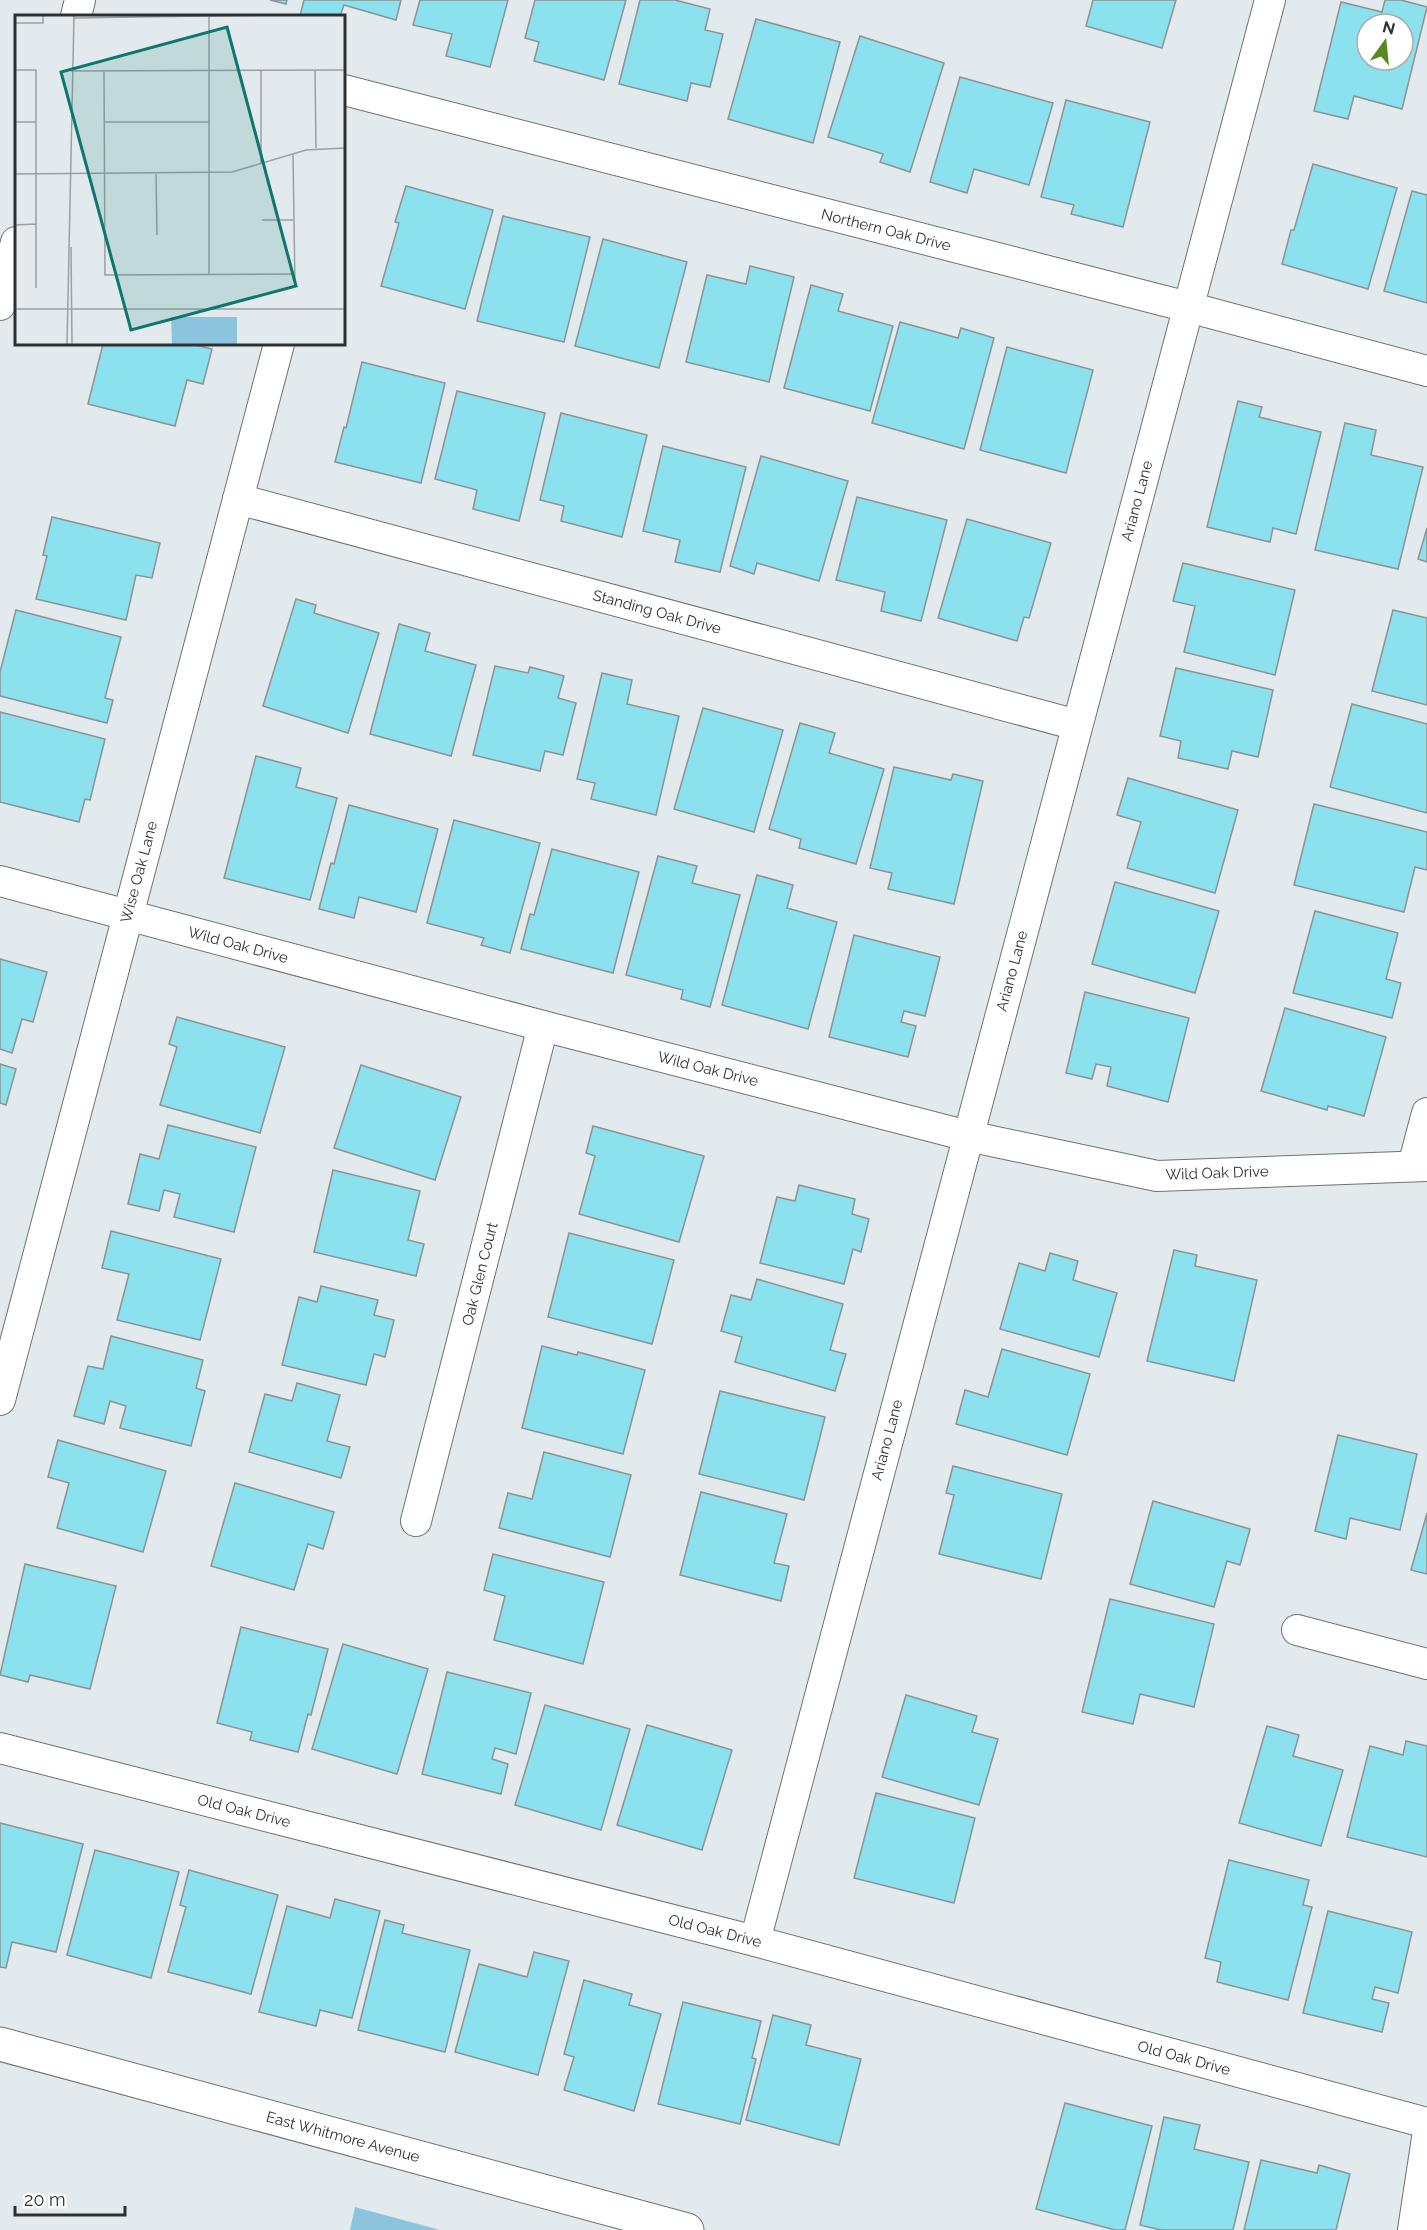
<svg xmlns="http://www.w3.org/2000/svg" width="1427" height="2230" font-family="Raleway,sans-serif">
<rect width="100%" height="100%" fill="#e2eaee"/>
<!-- green -->
<path fill="#8dc4dd" d="M355 2207 440 2230H350Z"/>
<!-- building -->
<g fill="#8ce1ef" stroke="#8b9395" stroke-width="1.5" fill-rule="evenodd">
<path d="M270 0H287L286 4Z"/>
<path d="M304 0H401L396 20 344 5 340 16H300Z"/>
<path d="M420 0H508L490 67 446 56 452 34 413 25Z"/>
<path d="M535 0H626L604 80 534 61 539 42 525 38Z"/>
<path d="M640 0H675L710 9 705 30 723 34 710 87 691 83 687 101 619 84Z"/>
<path d="M1093 0H1176L1162 48 1086 26Z"/>
<path d="M1385 0H1401L1427 7 1402 109 1354 96 1348 119 1314 111 1341 2 1382 12ZM1367 24H1403V60H1367Z"/>
<path d="M756 19 840 42 813 143 728 119Z"/>
<path d="M860 36 944 63 910 172 880 162 883 154 828 137Z"/>
<path d="M960 77 1053 103 1029 185 974 169 967 193 930 182Z"/>
<path d="M1066 100 1150 122 1123 227 1071 214 1074 205 1041 197Z"/>
<path d="M1313 164 1397 188 1368 289 1282 264 1291 230H1294Z"/>
<path d="M406 186 493 210 465 309 381 286 399 223 395 222Z"/>
<path d="M1412 191 1427 195V303L1384 291Z"/>
<path d="M503 216 590 237 564 342 477 321Z"/>
<path d="M603 239 687 262 659 368 575 346Z"/>
<path d="M750 266 794 277 769 382 686 362 707 275 746 284Z"/>
<path d="M811 285 843 294 838 311 893 326 870 411 784 388Z"/>
<path d="M900 322 958 338 961 328 994 338 964 449 872 423Z"/>
<path d="M103 344H191L212 349 203 384 187 380 175 426 88 404Z"/>
<path d="M1007 347 1093 370 1066 473 980 450Z"/>
<path d="M362 362 445 383 421 483 335 462 344 427 346 428Z"/>
<path d="M457 391 545 413 519 521 473 509 477 490 435 479Z"/>
<path d="M1238 401 1262 407 1259 417 1321 432 1296 534 1273 528 1270 542 1207 527Z"/>
<path d="M561 413 647 435 622 537 561 521 564 506 540 500Z"/>
<path d="M1345 423 1376 430 1371 455 1423 467 1398 569 1315 550Z"/>
<path d="M663 446 746 467 720 572 675 562 680 540 643 531Z"/>
<path d="M761 456 848 481 819 581 757 563 754 574 730 566Z"/>
<path d="M857 497 947 520 921 621 881 611 885 592 836 580Z"/>
<path d="M52 517 160 543 152 578 136 575 126 620 36 599 47 556 43 555Z"/>
<path d="M967 519 1051 543 1029 618 1024 617 1017 641 938 618Z"/>
<path d="M1427 528V562L1418 559Z"/>
<path d="M1183 563 1295 590 1275 675 1184 652 1195 606 1173 601Z"/>
<path d="M296 599 316 605 314 613 379 633 348 733 263 706Z"/>
<path d="M16 610 121 637 105 698 113 700 107 723 0 696V672Z"/>
<path d="M1393 610 1427 618V705L1372 691Z"/>
<path d="M399 624 430 633 425 651 476 665 451 756 370 734Z"/>
<path d="M495 666 528 673 530 667 564 676 558 698 576 703 563 755 545 751 540 771 473 755Z"/>
<path d="M1176 668 1273 690 1258 757 1232 751 1228 769 1178 758 1181 741 1160 736Z"/>
<path d="M602 673 632 680 627 704 679 716 656 815 591 799 595 783 577 779Z"/>
<path d="M1352 704 1427 724V813L1330 787Z"/>
<path d="M703 708 783 730 754 832 674 809Z"/>
<path d="M0 712 105 739 90 800 85 799 79 822 0 802Z"/>
<path d="M800 723 835 733 829 753 884 769 856 864 799 848 801 839 769 829Z"/>
<path d="M256 756 301 768 296 787 337 798 310 900 224 878Z"/>
<path d="M894 767 951 780 953 774 983 781 954 904 888 889 892 873 870 868Z"/>
<path d="M1128 778 1238 810 1215 893 1127 868 1141 822 1117 815Z"/>
<path d="M1314 804 1427 832V870L1415 867 1404 912 1294 885Z"/>
<path d="M349 805 438 829 416 912 359 897 354 918 319 909 331 863 334 864Z"/>
<path d="M454 820 540 843 510 953 481 945 484 938 427 923Z"/>
<path d="M552 849 639 872 613 973 521 949 530 914 534 915Z"/>
<path d="M658 856 697 866 692 883 740 895 710 1007 681 999 683 990 626 975Z"/>
<path d="M757 875 793 885 787 908 837 922 808 1029 722 1005Z"/>
<path d="M1115 882 1219 911 1195 993 1092 964Z"/>
<path d="M1315 911 1398 933 1386 979 1401 983 1392 1018 1293 993Z"/>
<path d="M854 935 940 957 925 1016 904 1011 901 1022 916 1026 908 1057 829 1037Z"/>
<path d="M0 959 47 972 33 1022 22 1019 12 1053 0 1049Z"/>
<path d="M1085 992 1189 1018 1168 1102 1107 1086 1111 1067 1096 1064 1092 1079 1066 1073Z"/>
<path d="M1285 1008 1386 1037 1364 1116 1328 1106 1327 1110 1261 1091Z"/>
<path d="M177 1017 285 1047 260 1133 160 1105 177 1047 169 1044Z"/>
<path d="M0 1064 16 1069 6 1105 0 1103Z"/>
<path d="M361 1065 461 1097 435 1180 334 1148Z"/>
<path d="M168 1125 256 1147 234 1232 174 1217 180 1194 164 1190 159 1211 128 1204 140 1154 159 1159Z"/>
<path d="M593 1126 704 1156 679 1242 579 1214 595 1156 586 1153Z"/>
<path d="M333 1170 420 1191 408 1240 424 1244 416 1276 314 1252Z"/>
<path d="M799 1185 855 1199 852 1214 869 1219 861 1252 853 1249 844 1284 760 1263 777 1197 795 1201Z"/>
<path d="M111 1231 221 1259 200 1340 117 1320 129 1274 102 1268Z"/>
<path d="M569 1233 674 1260 652 1344 548 1317Z"/>
<path d="M1174 1250 1197 1255 1195 1266 1257 1280 1234 1381 1147 1361Z"/>
<path d="M1050 1253 1078 1261 1073 1280 1117 1293 1099 1357 1000 1329 1019 1263 1045 1271Z"/>
<path d="M757 1279 843 1304 830 1350 846 1354 835 1391 735 1362 742 1337 721 1331 731 1295 751 1300Z"/>
<path d="M321 1286 378 1300 374 1315 394 1320 385 1357 374 1354 366 1385 282 1365 299 1297 317 1302Z"/>
<path d="M111 1336 203 1360 196 1388 205 1391 191 1446 120 1428 126 1406 110 1401 104 1424 74 1416 88 1366 103 1369Z"/>
<path d="M542 1346 577 1355 578 1352 645 1370 623 1454 522 1428Z"/>
<path d="M1002 1349 1090 1374 1067 1455 956 1424 965 1390 988 1397Z"/>
<path d="M297 1383 340 1395 327 1441 350 1447 341 1478 249 1452 265 1394 292 1401Z"/>
<path d="M720 1391 825 1417 804 1500 699 1474Z"/>
<path d="M1338 1435 1417 1454 1400 1530 1350 1518 1346 1539 1315 1531Z"/>
<path d="M58 1440 166 1471 143 1552 57 1528 69 1483 48 1477Z"/>
<path d="M544 1452 631 1475 610 1557 499 1528 508 1493 532 1499Z"/>
<path d="M953 1466 1062 1494 1041 1579 939 1554 954 1495 946 1493Z"/>
<path d="M235 1483 334 1512 323 1549 308 1544 294 1590 211 1566Z"/>
<path d="M701 1492 787 1514 774 1563 789 1566 781 1601 680 1575Z"/>
<path d="M1153 1501 1250 1529 1240 1565 1227 1561 1214 1607 1130 1584Z"/>
<path d="M1427 1513V1574L1411 1570Z"/>
<path d="M493 1554 604 1582 583 1664 494 1640 505 1596 484 1590Z"/>
<path d="M25 1564 116 1586 90 1689 30 1675 28 1682 0 1675Z"/>
<path d="M1110 1599 1214 1624 1194 1707 1140 1694 1133 1724 1082 1712Z"/>
<path d="M241 1627 328 1649 311 1715 308 1714 298 1752 250 1740 252 1732 217 1723Z"/>
<path d="M343 1644 428 1669 397 1774 312 1749Z"/>
<path d="M447 1672 531 1693 516 1754 495 1748 492 1759 508 1764 501 1794 422 1774Z"/>
<path d="M906 1695 977 1716 972 1732 998 1739 979 1805 882 1777Z"/>
<path d="M545 1705 630 1729 601 1830 515 1805Z"/>
<path d="M647 1725 732 1750 702 1850 617 1825Z"/>
<path d="M1267 1726 1299 1735 1293 1756 1343 1770 1321 1846 1239 1823Z"/>
<path d="M1406 1741 1427 1746V1857L1347 1837 1370 1746 1403 1755Z"/>
<path d="M876 1793 975 1818 954 1903 854 1878Z"/>
<path d="M0 1823 83 1844 56 1952 12 1942 6 1968 0 1967Z"/>
<path d="M95 1850 179 1872 151 1978 67 1955Z"/>
<path d="M1229 1860 1309 1880 1303 1905 1312 1907 1288 2000 1217 1982 1221 1962 1205 1958Z"/>
<path d="M189 1870 278 1895 251 1994 168 1972 186 1907 180 1905Z"/>
<path d="M335 1899 380 1911 352 2018 320 2010 316 2026 259 2012 287 1906 330 1918Z"/>
<path d="M1328 1911 1412 1932 1398 1993 1375 1987 1372 1999 1389 2003 1382 2032 1303 2013Z"/>
<path d="M385 1920 404 1925 402 1933 470 1950 445 2052 358 2030Z"/>
<path d="M534 1952 569 1961 538 2075 455 2052 479 1964 527 1977Z"/>
<path d="M584 1980 632 1994 629 2005 661 2014 634 2111 564 2090 574 2057 564 2054Z"/>
<path d="M683 2002 761 2021 752 2058 756 2059 740 2124 658 2104Z"/>
<path d="M773 2015 811 2025 806 2045 861 2059 839 2145 746 2120Z"/>
<path d="M1065 2103 1152 2126 1125 2230H1115L1036 2209Z"/>
<path d="M1164 2117 1200 2125 1194 2149 1249 2162 1233 2230H1161L1140 2225Z"/>
<path d="M1261 2160 1317 2173 1319 2165 1350 2174 1336 2230H1244Z"/>
</g>
<g fill="none" stroke-linecap="round" stroke-linejoin="round">
<!-- minor casing -->
<g stroke="#6c7376" stroke-width="32">
<g id="minor">
<path d="M76 16 80 0"/>
<path d="M344 90 1188 307 1427 371"/>
<path d="M0 305 16 242"/>
<path d="M238 499 1077 725"/>
<path d="M0 881 543 1026 968 1136 1157 1176 1427 1166"/>
<path d="M1413 1166 1427 1113"/>
<path d="M0 1400 279 344"/>
<path d="M416 1521 543 1026"/>
<path d="M1297 1630 1427 1664"/>
<path d="M0 1748 755 1941 1427 2123"/>
<path d="M755 1941 1270 0"/>
<path d="M1413 2230 1427 2138"/>
</g>
</g>
<!-- secondary casing -->
<g stroke="#6c7376" stroke-width="35">
<path id="secondary" d="M0 2044 687 2230"/>
</g>
<!-- minor -->
<use href="#minor" stroke="#fff" stroke-width="30"/>
<!-- secondary -->
<use href="#secondary" stroke="#fff" stroke-width="33"/>
</g>
<g text-anchor="middle" dominant-baseline="central" stroke-width="5" stroke-linejoin="round" paint-order="stroke">
<!-- street labels -->
<g font-size="15" fill="#2e3133" stroke="#fff">
<text transform="translate(886 230) rotate(14)">Northern Oak Drive</text>
<text transform="translate(1137 501) rotate(-75)">Ariano Lane</text>
<text transform="translate(657 612) rotate(15)">Standing Oak Drive</text>
<text transform="translate(139 872) rotate(-75)">Wise Oak Lane</text>
<text transform="translate(238 945) rotate(15)">Wild Oak Drive</text>
<text transform="translate(1012 971) rotate(-75)">Ariano Lane</text>
<text transform="translate(708 1069) rotate(14)">Wild Oak Drive</text>
<text transform="translate(1217 1173) rotate(-2)">Wild Oak Drive</text>
<text transform="translate(480 1274) rotate(-76)">Oak Glen Court</text>
<text transform="translate(887 1440) rotate(-75)">Ariano Lane</text>
<text transform="translate(244 1811) rotate(14)">Old Oak Drive</text>
<text transform="translate(715 1931) rotate(14)">Old Oak Drive</text>
<text transform="translate(1184 2058) rotate(15)">Old Oak Drive</text>
<text transform="translate(343 2137) rotate(15)">East Whitmore Avenue</text>
</g>
</g>
<!-- overview -->
<g transform="translate(15 15)">
<rect width="330" height="330" fill="#e2eaee"/>
<path d="M156 302H222V330H157Z" fill="#8dc4dd"/>
<path fill="none" stroke="#9aa0a3" stroke-width="1.5" d="M194 0V259M58 3 251 0M0 8H28V0M0 55H21V273M246 55V148M300 55 301 133M56 56 330 55M89 56 90 260 278 259M0 107H21M89 107H194M278 139 280 272M0 159 217 157 291 135 330 133M141 159 142 220M247 205H278M0 210 21 209M56 232 57 330M0 294H330M52 330 59 0"/>
<path fill="#0f766e" fill-opacity="0.15" stroke="#0f766e" stroke-width="3" d="M212 12 281 271 116 315 46 57Z"/>
<rect width="330" height="330" fill="none" stroke="#2e3133" stroke-width="3"/>
</g>
<!-- north arrow -->
<g transform="translate(1385 42) rotate(15)"><circle r="28" fill="#ffffff" stroke="#abadad" stroke-width="1.5"/>
<path d="M0-4.5L10 22L0 15L-10 22Z" fill="#58891d"/>
<text y="-9" font-size="16" font-weight="bold" text-anchor="middle" fill="#2e3133">N</text>
</g>
<!-- scale -->
<path d="M15 2206v9h110v-9" fill="none" stroke="#2e3133" stroke-width="3"/>
<text x="24" y="2206" font-size="18" fill="#2e3133" stroke="#ffffff" stroke-width="4.5" paint-order="stroke">20 m</text>
</svg>
